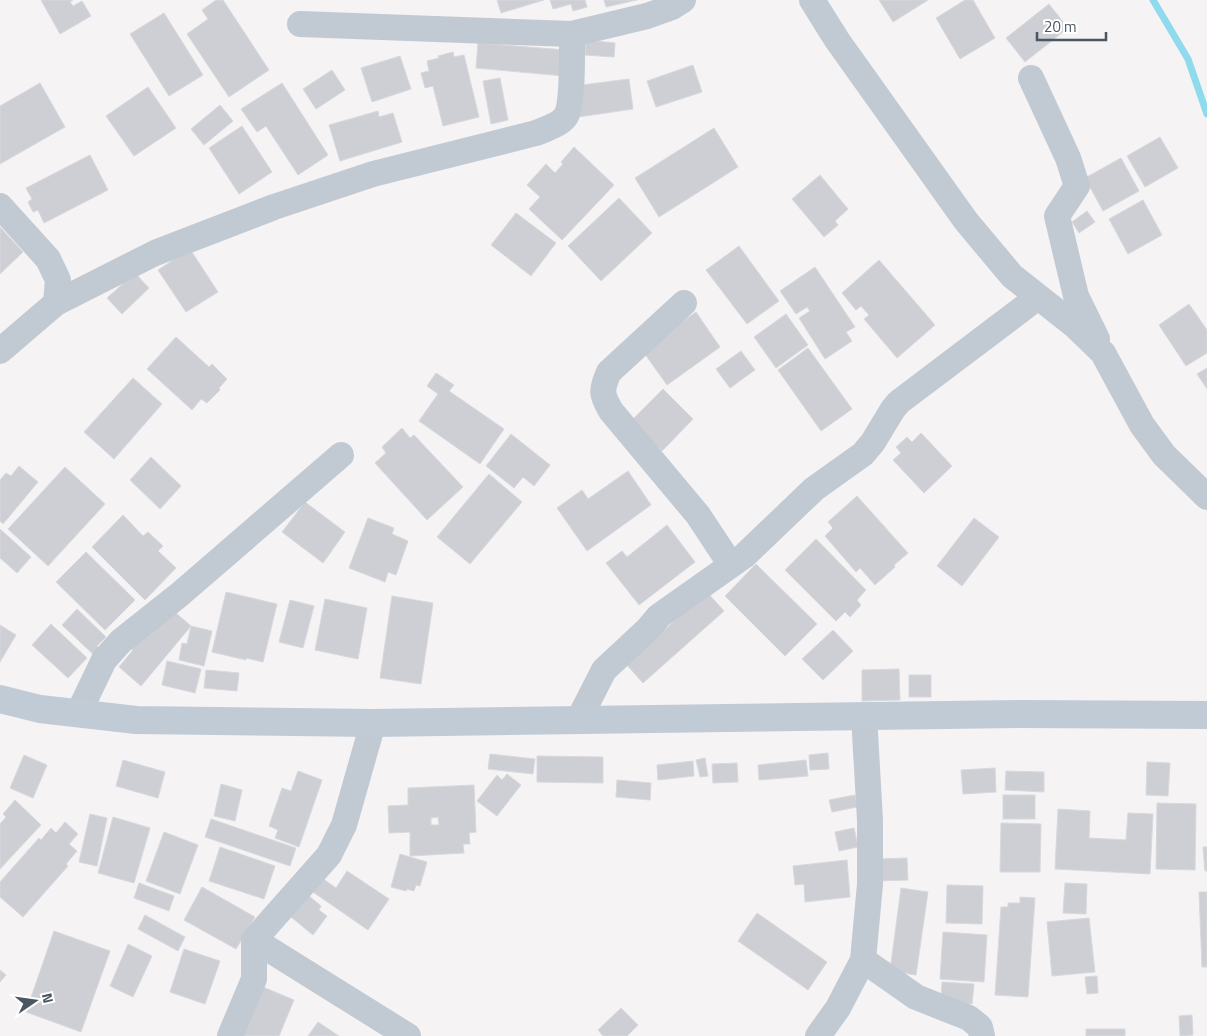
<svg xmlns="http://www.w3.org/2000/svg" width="1207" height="1036" font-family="'Titillium Web',sans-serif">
<rect width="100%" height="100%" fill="#f5f3f3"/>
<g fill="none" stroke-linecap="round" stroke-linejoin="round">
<!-- stream -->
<path stroke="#90daee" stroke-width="7" d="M1153 0 1188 59 1207 114"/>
</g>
<!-- building -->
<g fill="#cdcfd5" stroke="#d7d9de" fill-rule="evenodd">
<path d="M41 0H73L70 2 73 6 82 1 91 16 60 34Z"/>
<path d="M216 0H223L269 70 229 97 187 34 208 19 202 10Z"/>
<path d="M497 0H544L501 13Z"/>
<path d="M550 0H585L587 7 573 11 571 4 553 9Z"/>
<path d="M604 0H637L606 7Z"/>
<path d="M879 0H928L893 22Z"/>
<path d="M965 0H973L995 38 960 59 936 18Z"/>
<path d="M1049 4 1068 28 1025 62 1006 38Z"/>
<path d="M164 13 203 75 169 96 130 34Z"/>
<path d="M586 40 615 43 614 57 585 55Z"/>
<path d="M478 43 566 50 564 76 476 68Z"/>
<path d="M453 52 454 57 464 55 479 117 443 126 433 86 425 88 421 73 429 71 427 61 439 58 438 56Z"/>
<path d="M400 56 411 89 372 102 361 68Z"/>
<path d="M693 65 702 92 656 107 647 81Z"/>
<path d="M332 70 345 90 316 109 303 89Z"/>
<path d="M500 78 508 120 491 124 483 81Z"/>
<path d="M629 79 633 109 578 117 574 86Z"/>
<path d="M40 83 65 127 0 164V106Z"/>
<path d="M282 83 328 155 298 175 266 126 257 132 241 109Z"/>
<path d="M148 87 176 128 134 156 106 116Z"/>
<path d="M220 105 233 121 204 145 191 129Z"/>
<path d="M378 111 379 117 393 113 402 142 340 161 329 125Z"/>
<path d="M242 126 272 172 239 194 209 148Z"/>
<path d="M714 128 738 167 659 217 635 178Z"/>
<path d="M1160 137 1178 168 1145 187 1127 156Z"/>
<path d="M574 147 614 185 562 240 529 209 540 197 527 185 546 164 555 173 563 164 561 162Z"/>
<path d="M90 155 108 190 44 223 38 210 33 212 28 202 32 199 26 188Z"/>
<path d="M1121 158 1139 191 1103 211 1085 178Z"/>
<path d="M820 175 848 209 835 221 838 225 824 237 792 199Z"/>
<path d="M619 198 652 233 601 281 568 246Z"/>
<path d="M1143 200 1162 235 1128 254 1109 219Z"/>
<path d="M1087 211 1095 222 1079 233 1072 222Z"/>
<path d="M516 213 556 243 531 276 491 245Z"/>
<path d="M0 227 23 252 0 274Z"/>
<path d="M739 246 779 301 747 324 706 270Z"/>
<path d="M190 249 218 292 186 312 158 270Z"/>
<path d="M879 260 935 325 897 358 864 319 869 315 861 306 856 310 842 293Z"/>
<path d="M815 267 855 327 846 332 852 341 825 359 799 318 810 311 807 307 796 314 780 291Z"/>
<path d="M135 273 149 288 122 314 107 298Z"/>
<path d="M1189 304 1207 330V353L1186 366 1159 325Z"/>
<path d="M696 312 720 347 667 385 642 350Z"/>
<path d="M786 314 808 345 776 368 754 337Z"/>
<path d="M176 337 209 367 212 364 227 379 219 388 220 390 207 403 201 399 192 410 147 369Z"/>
<path d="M808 348 852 409 821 431 778 370Z"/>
<path d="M741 351 755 370 730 388 716 369Z"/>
<path d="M1207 368V389L1197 374Z"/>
<path d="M436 373 454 385 449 391 504 429 480 464 419 421 438 394 427 386Z"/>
<path d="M133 378 162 404 114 459 84 432Z"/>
<path d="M663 389 693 419 662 451 631 421Z"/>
<path d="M402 428 410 438 414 435 463 487 427 520 375 463 386 453 382 447Z"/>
<path d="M921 433 952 466 924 493 893 460 901 453 896 447 907 437 912 442Z"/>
<path d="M511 434 550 465 534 486 523 477 514 488 486 466Z"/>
<path d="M151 457 181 486 160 509 130 480Z"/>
<path d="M19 466 38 482 3 524 0 521V480L6 473 11 476Z"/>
<path d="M65 467 105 504 48 566 8 529Z"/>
<path d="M628 471 651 505 587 551 557 508 582 490 588 499Z"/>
<path d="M489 474 522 502 470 564 437 537Z"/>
<path d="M857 496 908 553 894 565 895 567 875 585 860 568 856 572 825 536 833 528 828 522Z"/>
<path d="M305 502 345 532 323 563 282 532Z"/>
<path d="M123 515 143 536 148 532 163 546 158 551 176 568 145 600 92 547Z"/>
<path d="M368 518 394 528 392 534 408 541 396 575 388 572 385 582 349 568Z"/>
<path d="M974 518 999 537 962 586 937 566Z"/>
<path d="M667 525 695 562 639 605 606 563 622 551 627 557Z"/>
<path d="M0 529 31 557 17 573 0 558Z"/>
<path d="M816 539 866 590 857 600 861 605 850 617 845 612 836 621 785 570Z"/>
<path d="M86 552 135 600 105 630 56 582Z"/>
<path d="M756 564 817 624 785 656 725 596Z"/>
<path d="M226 592 277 604 263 662 246 658V660L212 652Z"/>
<path d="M707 592 724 611 643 683 626 664Z"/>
<path d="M392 596 433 603 421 684 380 678Z"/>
<path d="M325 599 367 608 358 659 315 650Z"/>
<path d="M290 600 314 606 303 648 279 642Z"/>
<path d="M169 607 191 626 141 686 119 667 133 650 130 648Z"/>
<path d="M77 609 106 637 97 646 101 650 95 656 62 625Z"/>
<path d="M51 624 87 658 68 678 32 645Z"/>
<path d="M0 625 16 635 0 662Z"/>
<path d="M191 626 212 631 204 666 179 660 182 643 187 644Z"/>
<path d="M833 630 853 651 823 680 802 659Z"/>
<path d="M167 661 201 669 195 693 162 685Z"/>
<path d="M899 669 900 700 862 701V670Z"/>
<path d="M206 670 239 673 237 691 204 688Z"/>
<rect x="909" y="675" width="22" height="22"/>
<path d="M828 753 829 769 810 770 809 755Z"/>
<path d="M490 754 535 759 533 774 488 769Z"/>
<path d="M24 755 47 765 33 798 10 788Z"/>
<path d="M537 756 603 757V783L537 782Z"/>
<path d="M705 758 708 776 700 777 696 760Z"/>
<path d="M123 760 165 772 158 798 116 786Z"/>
<path d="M806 760 808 776 759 780 758 765Z"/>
<path d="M693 761 694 776 658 780 657 765Z"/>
<path d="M1147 762 1170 763 1168 796 1146 795Z"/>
<path d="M737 763 738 782 713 783 712 764Z"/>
<path d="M995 768 996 792 963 794 961 770Z"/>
<path d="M298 771 322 780 299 847 275 838 278 830 269 826 282 788 291 791Z"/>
<path d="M1006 771 1044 772V792L1005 790Z"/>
<path d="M507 774 521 785 497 816 477 801 497 775 502 780Z"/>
<path d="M617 780 651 783 650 800 616 797Z"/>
<path d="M221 784 242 790 235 821 214 816Z"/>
<path d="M474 785 476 832 469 833 470 844H463L464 853 410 856V832L389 833 388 806 408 805V788ZM438 817 439 825H431V818Z"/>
<path d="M855 795 857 807 832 812 829 800Z"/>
<rect x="1003" y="795" width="32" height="24"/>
<path d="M15 800 41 825 0 869V824L6 817 3 814Z"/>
<path d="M1157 803 1196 804 1195 870 1156 869Z"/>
<path d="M1058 809 1090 811 1089 838 1126 840 1128 813 1153 814 1150 874 1055 869Z"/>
<path d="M90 814 107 818 97 866 79 862Z"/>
<path d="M113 817 150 828 134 883 98 873Z"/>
<path d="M211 819 296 848 290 866 205 837Z"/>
<path d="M65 822 78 834 69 844 77 851 66 864 68 866 23 917 0 897V882L39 838 41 840 51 828 56 833Z"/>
<path d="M1001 823 1041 824 1040 872H1000Z"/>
<path d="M854 828 858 847 839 851 835 832Z"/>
<path d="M164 832 198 845 180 894 146 881Z"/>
<path d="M220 847 275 866 264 899 209 881Z"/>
<path d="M1203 847H1207V871H1205Z"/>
<path d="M400 854 427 862 420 886 416 885 414 891 407 889 406 891 391 887Z"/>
<path d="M907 858 908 880 877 881 876 859Z"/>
<path d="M847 860 850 897 805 902 804 884 795 885 793 866Z"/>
<path d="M347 871 389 899 368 930 313 892 322 878 336 888Z"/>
<path d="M139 883 174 896 169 911 134 898Z"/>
<path d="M1065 883 1087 884 1086 914 1063 913Z"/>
<path d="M947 885 983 886 982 924 946 923Z"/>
<path d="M202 887 255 917 236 949 184 920Z"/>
<path d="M901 888 928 892 916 975 890 971Z"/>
<path d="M1199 892H1207V967H1202Z"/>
<path d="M308 895 321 906 319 910 327 916 313 935 291 917Z"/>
<path d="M1020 897 1035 898 1028 997 995 995 1001 907H1008V903H1020Z"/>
<path d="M757 913 827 962 808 990 738 941Z"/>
<path d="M145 915 185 937 178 951 138 929Z"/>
<path d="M1089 918 1095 972 1052 976 1047 922Z"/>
<path d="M54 931 110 951 81 1032 26 1012Z"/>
<path d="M943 932 987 935 984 982 940 979Z"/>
<path d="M128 944 152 956 133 997 110 986Z"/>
<path d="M184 949 220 961 205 1004 170 992Z"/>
<path d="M0 970 6 975 0 982Z"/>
<path d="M1097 976 1098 993 1087 994 1085 977Z"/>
<path d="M942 982 974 984 972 1004 941 1003Z"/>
<path d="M263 987 294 1000 279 1036H242Z"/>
<path d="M621 1008 638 1025 627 1036H603L598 1030Z"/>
<path d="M1192 1015 1193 1035 1180 1036 1179 1016Z"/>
<path d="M318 1022 339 1036H308Z"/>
<rect x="1086" y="1029" width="39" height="7"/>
</g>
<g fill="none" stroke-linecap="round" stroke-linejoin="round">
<!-- street -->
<g stroke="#c1cad2" stroke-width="26">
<path d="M812 0 837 40 966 221 1012 276 1074 325 1103 353 1142 425 1164 455 1207 497"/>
<path d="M300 24 572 34 647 16 672 7 683 0"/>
<path d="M1031 78 1068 158 1077 186 1057 216 1076 296 1097 339"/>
<path d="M0 206 48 259 58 280 56 303"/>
<path d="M684 303 609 372C601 390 601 394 611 411L698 515 731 565"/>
<path d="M0 351 56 303 155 253 274 207 373 174 536 133C544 130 561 124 566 116 573 104 572 50 572 34"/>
<path d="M78 714 104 660 121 641 179 595 341 455"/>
<path d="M578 721 604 670 648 629 659 616 744 556 814 489 863 454 873 442 893 409 899 402 1038 297"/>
<path d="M254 940 408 1036"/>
<path d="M863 960 916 997 969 1018 980 1027 982 1036"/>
<path d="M230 1036 254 979V940L329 855 344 825 373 723"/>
<path d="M818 1036 838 1008 863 960 870 884V820L864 716"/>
</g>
<!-- secondary -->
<path stroke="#c1cbd6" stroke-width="28" d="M0 699 40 709 136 720 373 723 1019 714 1207 715"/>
</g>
<!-- north arrow -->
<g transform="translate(35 1001) rotate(77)" stroke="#ffffff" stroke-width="4" paint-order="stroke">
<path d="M0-4L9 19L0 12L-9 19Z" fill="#4a5661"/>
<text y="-8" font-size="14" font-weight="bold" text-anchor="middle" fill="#4a5661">N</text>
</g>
<!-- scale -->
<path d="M1037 32v8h69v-8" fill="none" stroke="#4a5661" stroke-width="2.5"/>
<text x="1044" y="32" font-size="15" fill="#4a5661" stroke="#ffffff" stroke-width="4" paint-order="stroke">20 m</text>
</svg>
